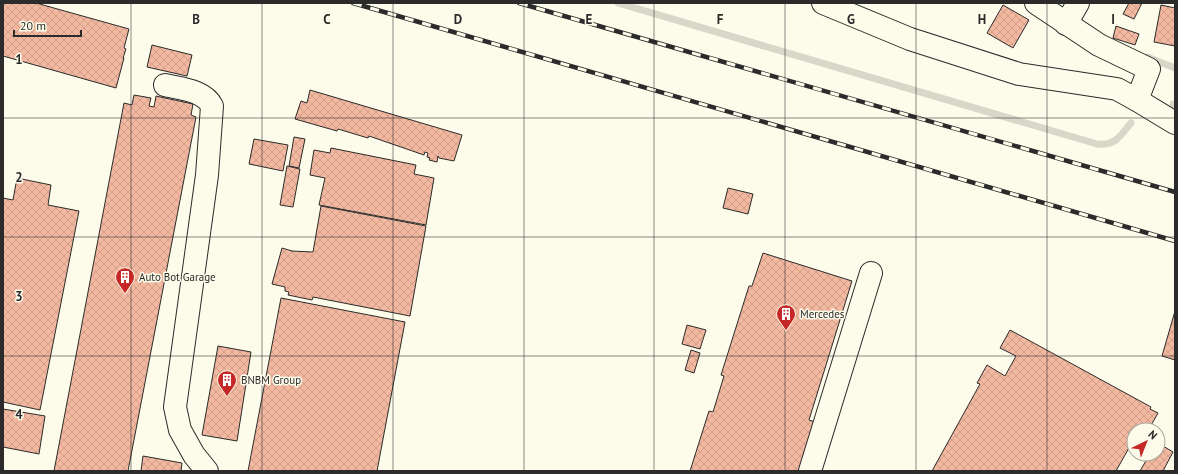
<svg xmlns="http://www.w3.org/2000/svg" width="1178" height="474" font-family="'PT Sans',sans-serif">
<defs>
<pattern id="building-cross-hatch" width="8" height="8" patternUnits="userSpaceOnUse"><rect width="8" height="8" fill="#f2b8a0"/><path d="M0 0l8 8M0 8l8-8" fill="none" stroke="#d09e8a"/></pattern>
</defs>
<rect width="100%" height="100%" fill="#fdfbea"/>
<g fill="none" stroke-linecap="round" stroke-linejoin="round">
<!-- stream -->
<g stroke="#d8d7c9" stroke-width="7">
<path d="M618 3 1097 144C1116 146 1120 136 1131 123"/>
<path d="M1147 57 1175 68"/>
<path d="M1173 104H1175"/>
</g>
</g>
<!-- building -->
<g fill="url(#building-cross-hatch)" stroke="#2b2b2b">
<path d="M3 3H36L129 29 124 48 126 49 123 58H124L116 88 3 56Z"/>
<path d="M1129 3H1142L1134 19 1123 14Z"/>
<path d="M1003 5 1029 20 1013 48 987 33Z"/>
<path d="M1161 5 1175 8V46L1154 42Z"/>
<path d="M1116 26 1139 34 1135 45 1113 38Z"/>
<path d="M152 45 192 55 187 76 147 67Z"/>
<path d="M310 90 462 135 454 161 439 158 438 156 437 162 429 160 430 158 427 157 428 153 425 152 424 155 369 136 368 138 338 129 337 131 295 119 301 101 307 103Z"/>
<path d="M134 95 151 98 149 106 154 107 156 96 193 104 191 115 196 117 128 471H54L124 103 132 105Z"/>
<path d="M294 137 305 139 299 168 289 166Z"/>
<path d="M254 139 288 145 283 171 249 164Z"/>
<path d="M331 148 416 165 414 174 434 178 426 225 319 205 325 178 310 175 314 150 330 153Z"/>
<path d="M287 166 300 169 293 207 280 205Z"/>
<path d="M17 178 51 185 48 205 79 211 40 410 3 402V198L13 200Z"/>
<path d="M728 188 753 194 748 214 723 208Z"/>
<path d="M321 206 426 226 410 316 313 297 312 300 288 295 289 292 285 291V287L272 284 282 248 292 251 313 252Z"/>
<path d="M763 253 852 281 809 420 821 424 806 471H690L709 411 713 412 724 376 721 375 749 286H752Z"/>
<path d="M281 298 405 322 377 471H248Z"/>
<path d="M1175 311V360L1162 356Z"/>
<path d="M687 325 706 330 700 349 682 344Z"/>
<path d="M1010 330 1151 407 1150 409 1158 413 1149 429 1141 425 1139 430H1134V439L1116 471H932L980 384 977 383 987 365 1005 376 1016 356 1000 348Z"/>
<path d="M218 346 251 352 237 441 202 435Z"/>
<path d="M691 350 700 353 694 373 685 370Z"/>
<path d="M3 409 45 416 39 454 3 447Z"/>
<path d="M1158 443 1173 452 1163 471H1140L1150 454H1158Z"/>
<path d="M143 456 182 463 181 471H141Z"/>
</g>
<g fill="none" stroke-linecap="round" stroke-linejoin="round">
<!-- minor casing -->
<g stroke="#2b2b2b" stroke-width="24">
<g id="minor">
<path d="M823 3 910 39 1019 74 1117 89 1137 100 1149 69 1099 45 1036 3"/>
<path d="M1066 24 1078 3"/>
<path d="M165 85C181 89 204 90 212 106L207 175 175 407 180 430 194 455 207 471"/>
<path d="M1137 100 1175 123"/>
<path d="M810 471 871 273"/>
</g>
</g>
<!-- minor -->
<use href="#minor" stroke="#fdfbea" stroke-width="22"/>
<!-- rail casing -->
<g stroke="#2b2b2b" stroke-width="4.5">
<g id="rail">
<path d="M353 3 1175 241"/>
<path d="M519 3 1175 192"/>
</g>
</g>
<!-- rail -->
<use href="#rail" stroke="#fdfbea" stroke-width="3" stroke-dasharray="9" stroke-linecap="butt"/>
</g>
<!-- grid -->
<path fill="none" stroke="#2b2b2b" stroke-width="1" stroke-opacity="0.55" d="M131 3V471M262 3V471M393 3V471M524 3V471M654 3V471M785 3V471M916 3V471M1047 3V471M3 118H1175M3 237H1175M3 356H1175"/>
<!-- icons -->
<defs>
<g id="building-pin" transform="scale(1)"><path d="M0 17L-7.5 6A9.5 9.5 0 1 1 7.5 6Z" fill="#c62828" stroke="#fdfbea"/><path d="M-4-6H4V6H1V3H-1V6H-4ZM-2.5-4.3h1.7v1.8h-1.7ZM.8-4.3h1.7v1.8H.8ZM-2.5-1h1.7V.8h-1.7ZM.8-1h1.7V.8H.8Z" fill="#fff"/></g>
</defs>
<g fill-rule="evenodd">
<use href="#building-pin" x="125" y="277"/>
<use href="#building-pin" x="786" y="314"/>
<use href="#building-pin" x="227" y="380"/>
</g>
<g text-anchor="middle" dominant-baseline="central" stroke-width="3" stroke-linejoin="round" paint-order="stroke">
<!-- poi labels -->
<g font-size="11" fill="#2b2b2b" stroke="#fdfbea" text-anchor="start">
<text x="139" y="277">Auto Bot Garage</text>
<text x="800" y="314">Mercedes</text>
<text x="241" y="380">BNBM Group</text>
</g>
</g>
<g font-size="13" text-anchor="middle" font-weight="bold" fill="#2b2b2b" stroke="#fdfbea" stroke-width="3" stroke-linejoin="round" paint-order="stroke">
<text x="196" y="24">B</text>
<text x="327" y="24">C</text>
<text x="458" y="24">D</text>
<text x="589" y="24">E</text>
<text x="720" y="24">F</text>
<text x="851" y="24">G</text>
<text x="982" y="24">H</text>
<text x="1113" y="24">I</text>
<text x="19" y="64">1</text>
<text x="19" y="182">2</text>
<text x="19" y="301">3</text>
<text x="19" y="419">4</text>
</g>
<!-- border -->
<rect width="1178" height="474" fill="none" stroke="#2b2b2b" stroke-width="8"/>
<!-- north arrow -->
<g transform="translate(1146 442) rotate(43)"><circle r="19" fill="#fdfbea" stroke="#a9a89e"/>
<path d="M0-3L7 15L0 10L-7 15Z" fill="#c62828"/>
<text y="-6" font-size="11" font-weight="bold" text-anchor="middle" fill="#2b2b2b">N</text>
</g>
<!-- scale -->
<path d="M14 30v6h67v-6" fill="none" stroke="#2b2b2b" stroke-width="2"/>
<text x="20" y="30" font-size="12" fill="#2b2b2b" stroke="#fdfbea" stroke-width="3" paint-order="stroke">20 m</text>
</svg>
